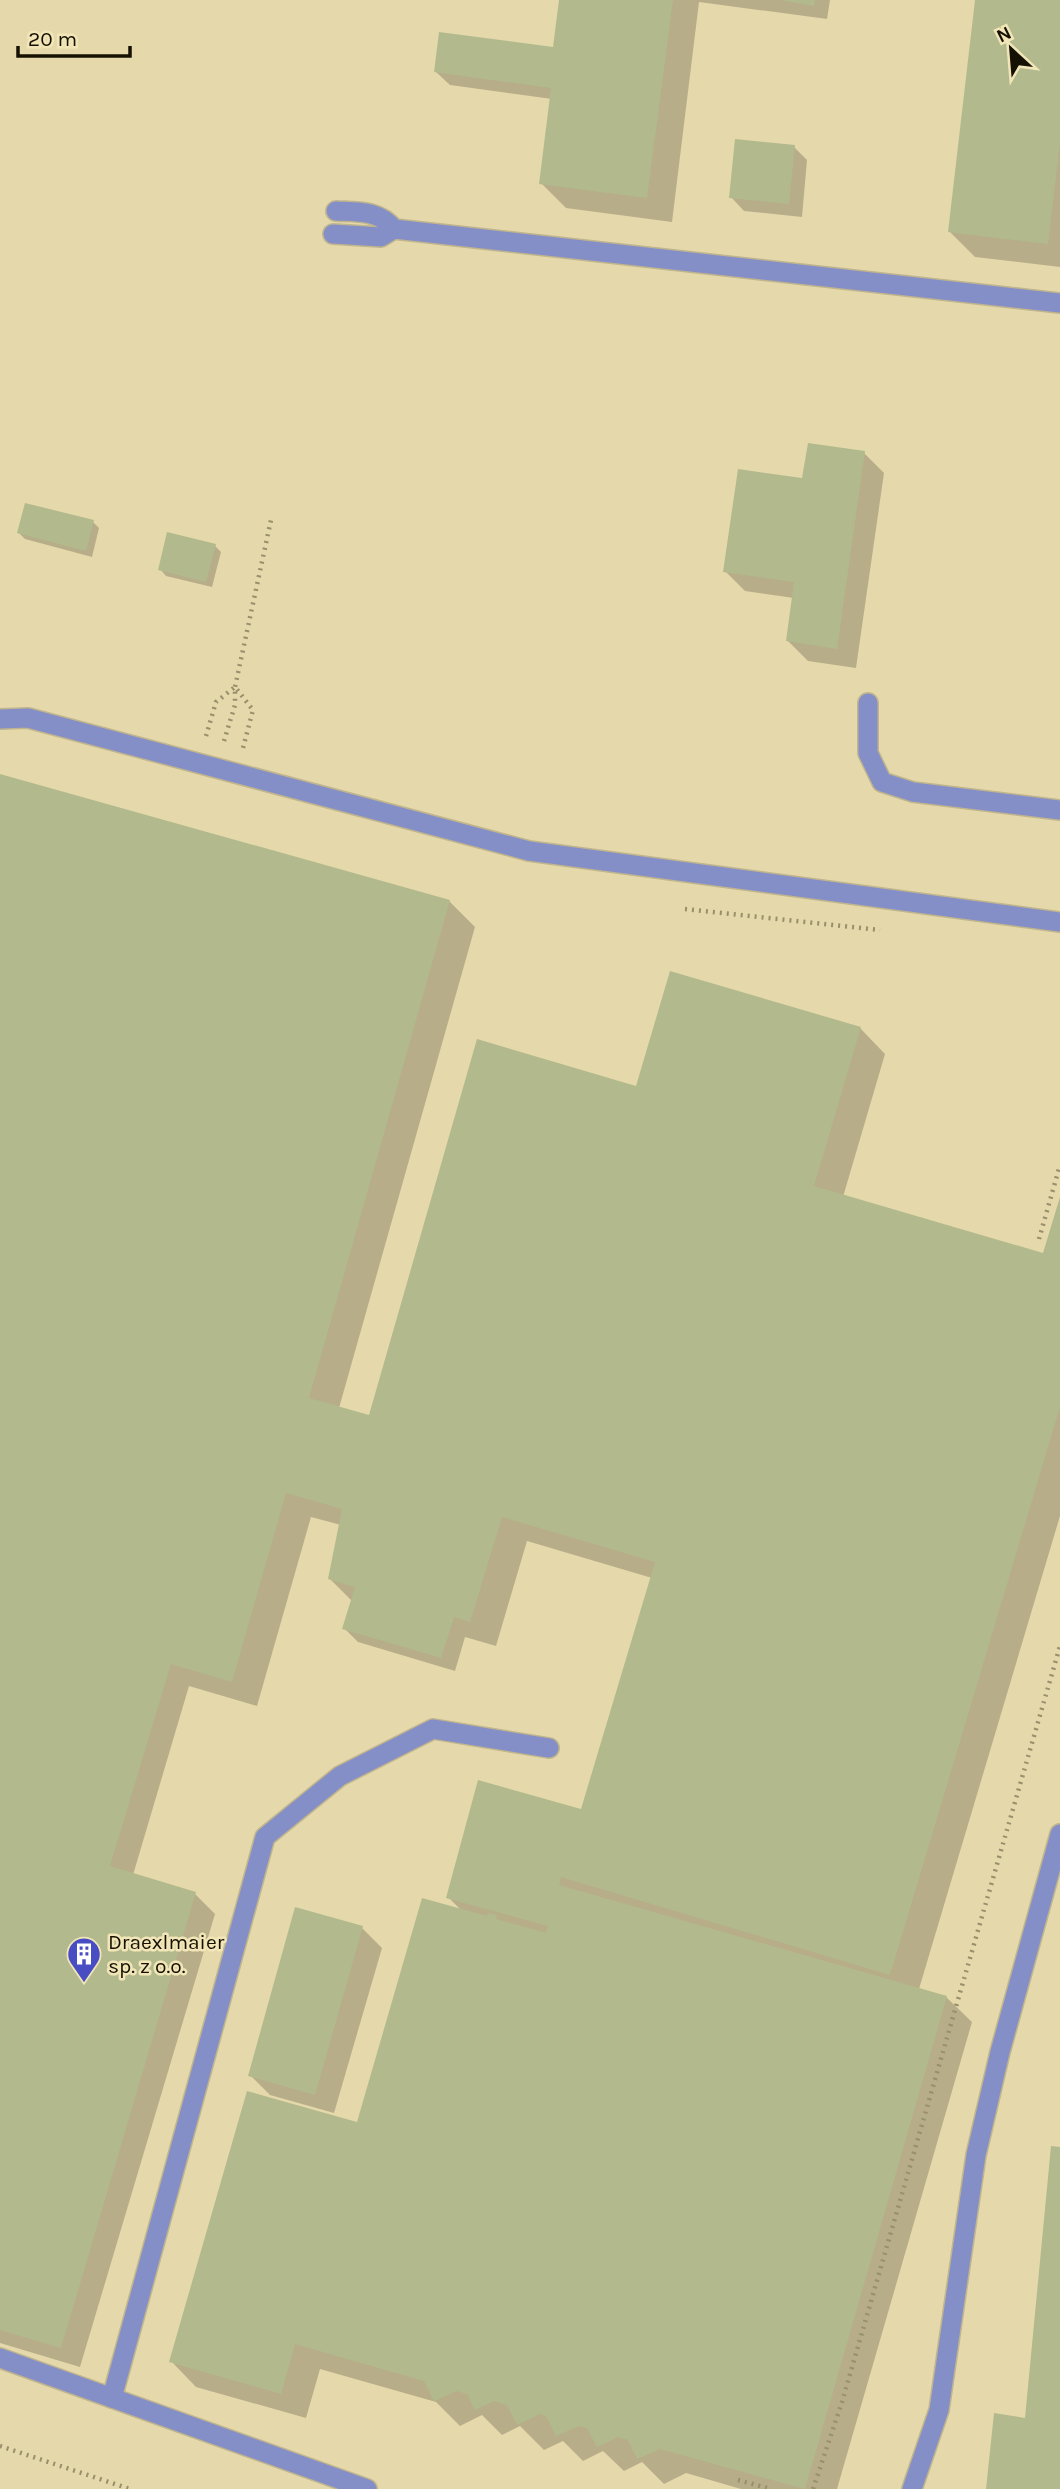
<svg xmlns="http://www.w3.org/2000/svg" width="1060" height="2489" font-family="Karla,sans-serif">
<rect width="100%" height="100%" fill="#e5d9ab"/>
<!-- shadow -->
<g fill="#0003">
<path d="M560 0H830L827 19 699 2 672 222 566 208 541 183 552 99 450 85 436 72 554 49Z"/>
<path d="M977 0H1060V267L975 257 950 232Z"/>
<path d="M794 147 807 160 802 217 744 211 731 197Z"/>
<path d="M864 453 884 473 856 668 808 661 788 641 794 598 745 591 725 571 804 480Z"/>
<path d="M93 522 99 528 92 557 25 539 19 533Z"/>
<path d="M215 546 221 552 212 587 166 576 160 569Z"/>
<path d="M0 775 449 901 475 927 339 1408 370 1417 637 1089 860 1028 885 1054 843 1197 1044 1255 1060 1201V1516L919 1989 946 1997 972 2022 837 2489H741L686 2473 664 2484 642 2462 624 2471 603 2451 583 2461 563 2441 544 2450 520 2426 502 2435 482 2415 460 2426 436 2402 320 2369 306 2418 196 2387 171 2361 358 2124 461 1910 448 1897 582 1812 652 1578 527 1541 496 1646 465 1637 455 1671 358 1642 344 1628 352 1601 330 1579 341 1525 311 1517 257 1706 189 1686 133 1875 195 1894 215 1914 80 2367 0 2343Z"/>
<path d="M362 1928 382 1948 334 2113 270 2095 250 2075Z"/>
</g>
<!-- building -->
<g fill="#b2ba8d">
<path d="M559 0H673L647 198 539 184 551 88 434 72 439 32 553 47Z"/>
<path d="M780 0H815L814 6Z"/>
<path d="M975 0H1060V143L1048 244 948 232Z"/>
<path d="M735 139 795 145 789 204 729 198Z"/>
<path d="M808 443 865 451 837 649 786 641 794 582 723 572 738 469 802 478Z"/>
<path d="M25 503 94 520 86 551 17 533Z"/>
<path d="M167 532 216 544 206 582 158 570Z"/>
<path d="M0 774 450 900 309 1398 369 1415 477 1039 636 1086 670 971 861 1027 814 1186 1043 1253 1060 1197V1407L890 1975 561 1877 559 1885 947 1996 805 2489 660 2449 637 2459 628 2440 618 2437 597 2447 587 2428 579 2426 556 2436 546 2416 540 2414 517 2425 507 2405 494 2401 475 2410 467 2394 456 2391 434 2401 424 2381 295 2344 281 2394 169 2362 247 2091 357 2122 422 1898 487 1916 488 1913 497 1915 496 1919 546 1933 548 1926 446 1898 478 1780 581 1809 655 1562 502 1517 470 1622 454 1617 441 1658 342 1629 355 1587 328 1579 342 1509 286 1493 232 1682 171 1664 110 1866 196 1892 61 2348 0 2330Z"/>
<path d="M295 1907 363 1926 315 2095 248 2076Z"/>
<path d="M1051 2146 1060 2147V2489H986L994 2413 1025 2418Z"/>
</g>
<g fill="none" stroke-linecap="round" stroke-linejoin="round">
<!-- service casing -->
<g stroke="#c0b58d" stroke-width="22">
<g id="service">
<path d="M336 211C358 212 379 210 394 229"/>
<path d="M333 234 381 237 394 229 1060 303"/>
<path d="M868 703V753L882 782 913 792 1060 810"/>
<path d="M0 719 28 718 529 851 1060 922"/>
<path d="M0 2358 367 2489"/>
<path d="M112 2398 265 1837 340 1776 433 1729 549 1748"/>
<path d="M912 2489 939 2410 976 2155 1000 2052 1060 1834"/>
</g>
</g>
<!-- path -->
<g stroke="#988f6c" stroke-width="4.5" stroke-dasharray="2 5" stroke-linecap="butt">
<path d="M206 736 216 702 235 687 253 710 243 748"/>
<path d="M224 741 235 705V687L271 520"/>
<path d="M685 909 880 930"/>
<path d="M1039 1239 1060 1165"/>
<path d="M0 2446 130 2489"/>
<path d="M738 2480 771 2489"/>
<path d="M813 2489 842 2402 1060 1646"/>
</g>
<!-- service -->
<use href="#service" stroke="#858fc7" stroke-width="19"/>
</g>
<!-- icons -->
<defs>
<g id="building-pin" transform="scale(1.75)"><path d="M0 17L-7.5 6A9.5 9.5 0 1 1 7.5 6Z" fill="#484dc3" stroke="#f2e6b8"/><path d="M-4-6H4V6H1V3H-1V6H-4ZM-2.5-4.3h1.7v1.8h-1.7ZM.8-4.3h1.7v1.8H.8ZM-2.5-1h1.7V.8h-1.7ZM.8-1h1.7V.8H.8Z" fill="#fff"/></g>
</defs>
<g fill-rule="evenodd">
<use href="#building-pin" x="84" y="1954"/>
</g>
<g text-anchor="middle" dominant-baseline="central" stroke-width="5" stroke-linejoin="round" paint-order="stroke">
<!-- poi labels -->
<g font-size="21" fill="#151102" stroke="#f2e6b8" text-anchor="start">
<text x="108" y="1942">Draexlmaier<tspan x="108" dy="24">sp. z o.o.</tspan></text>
</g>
</g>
<!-- north arrow -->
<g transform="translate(1011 49) rotate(334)" stroke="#f2e6b8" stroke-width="5" paint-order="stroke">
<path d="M0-5L12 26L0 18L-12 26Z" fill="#151102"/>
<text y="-10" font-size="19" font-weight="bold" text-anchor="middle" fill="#151102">N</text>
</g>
<!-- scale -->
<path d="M18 46v10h112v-10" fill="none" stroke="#151102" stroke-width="3.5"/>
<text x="28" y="46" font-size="21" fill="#151102" stroke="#f2e6b8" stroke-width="5" paint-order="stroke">20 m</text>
</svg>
